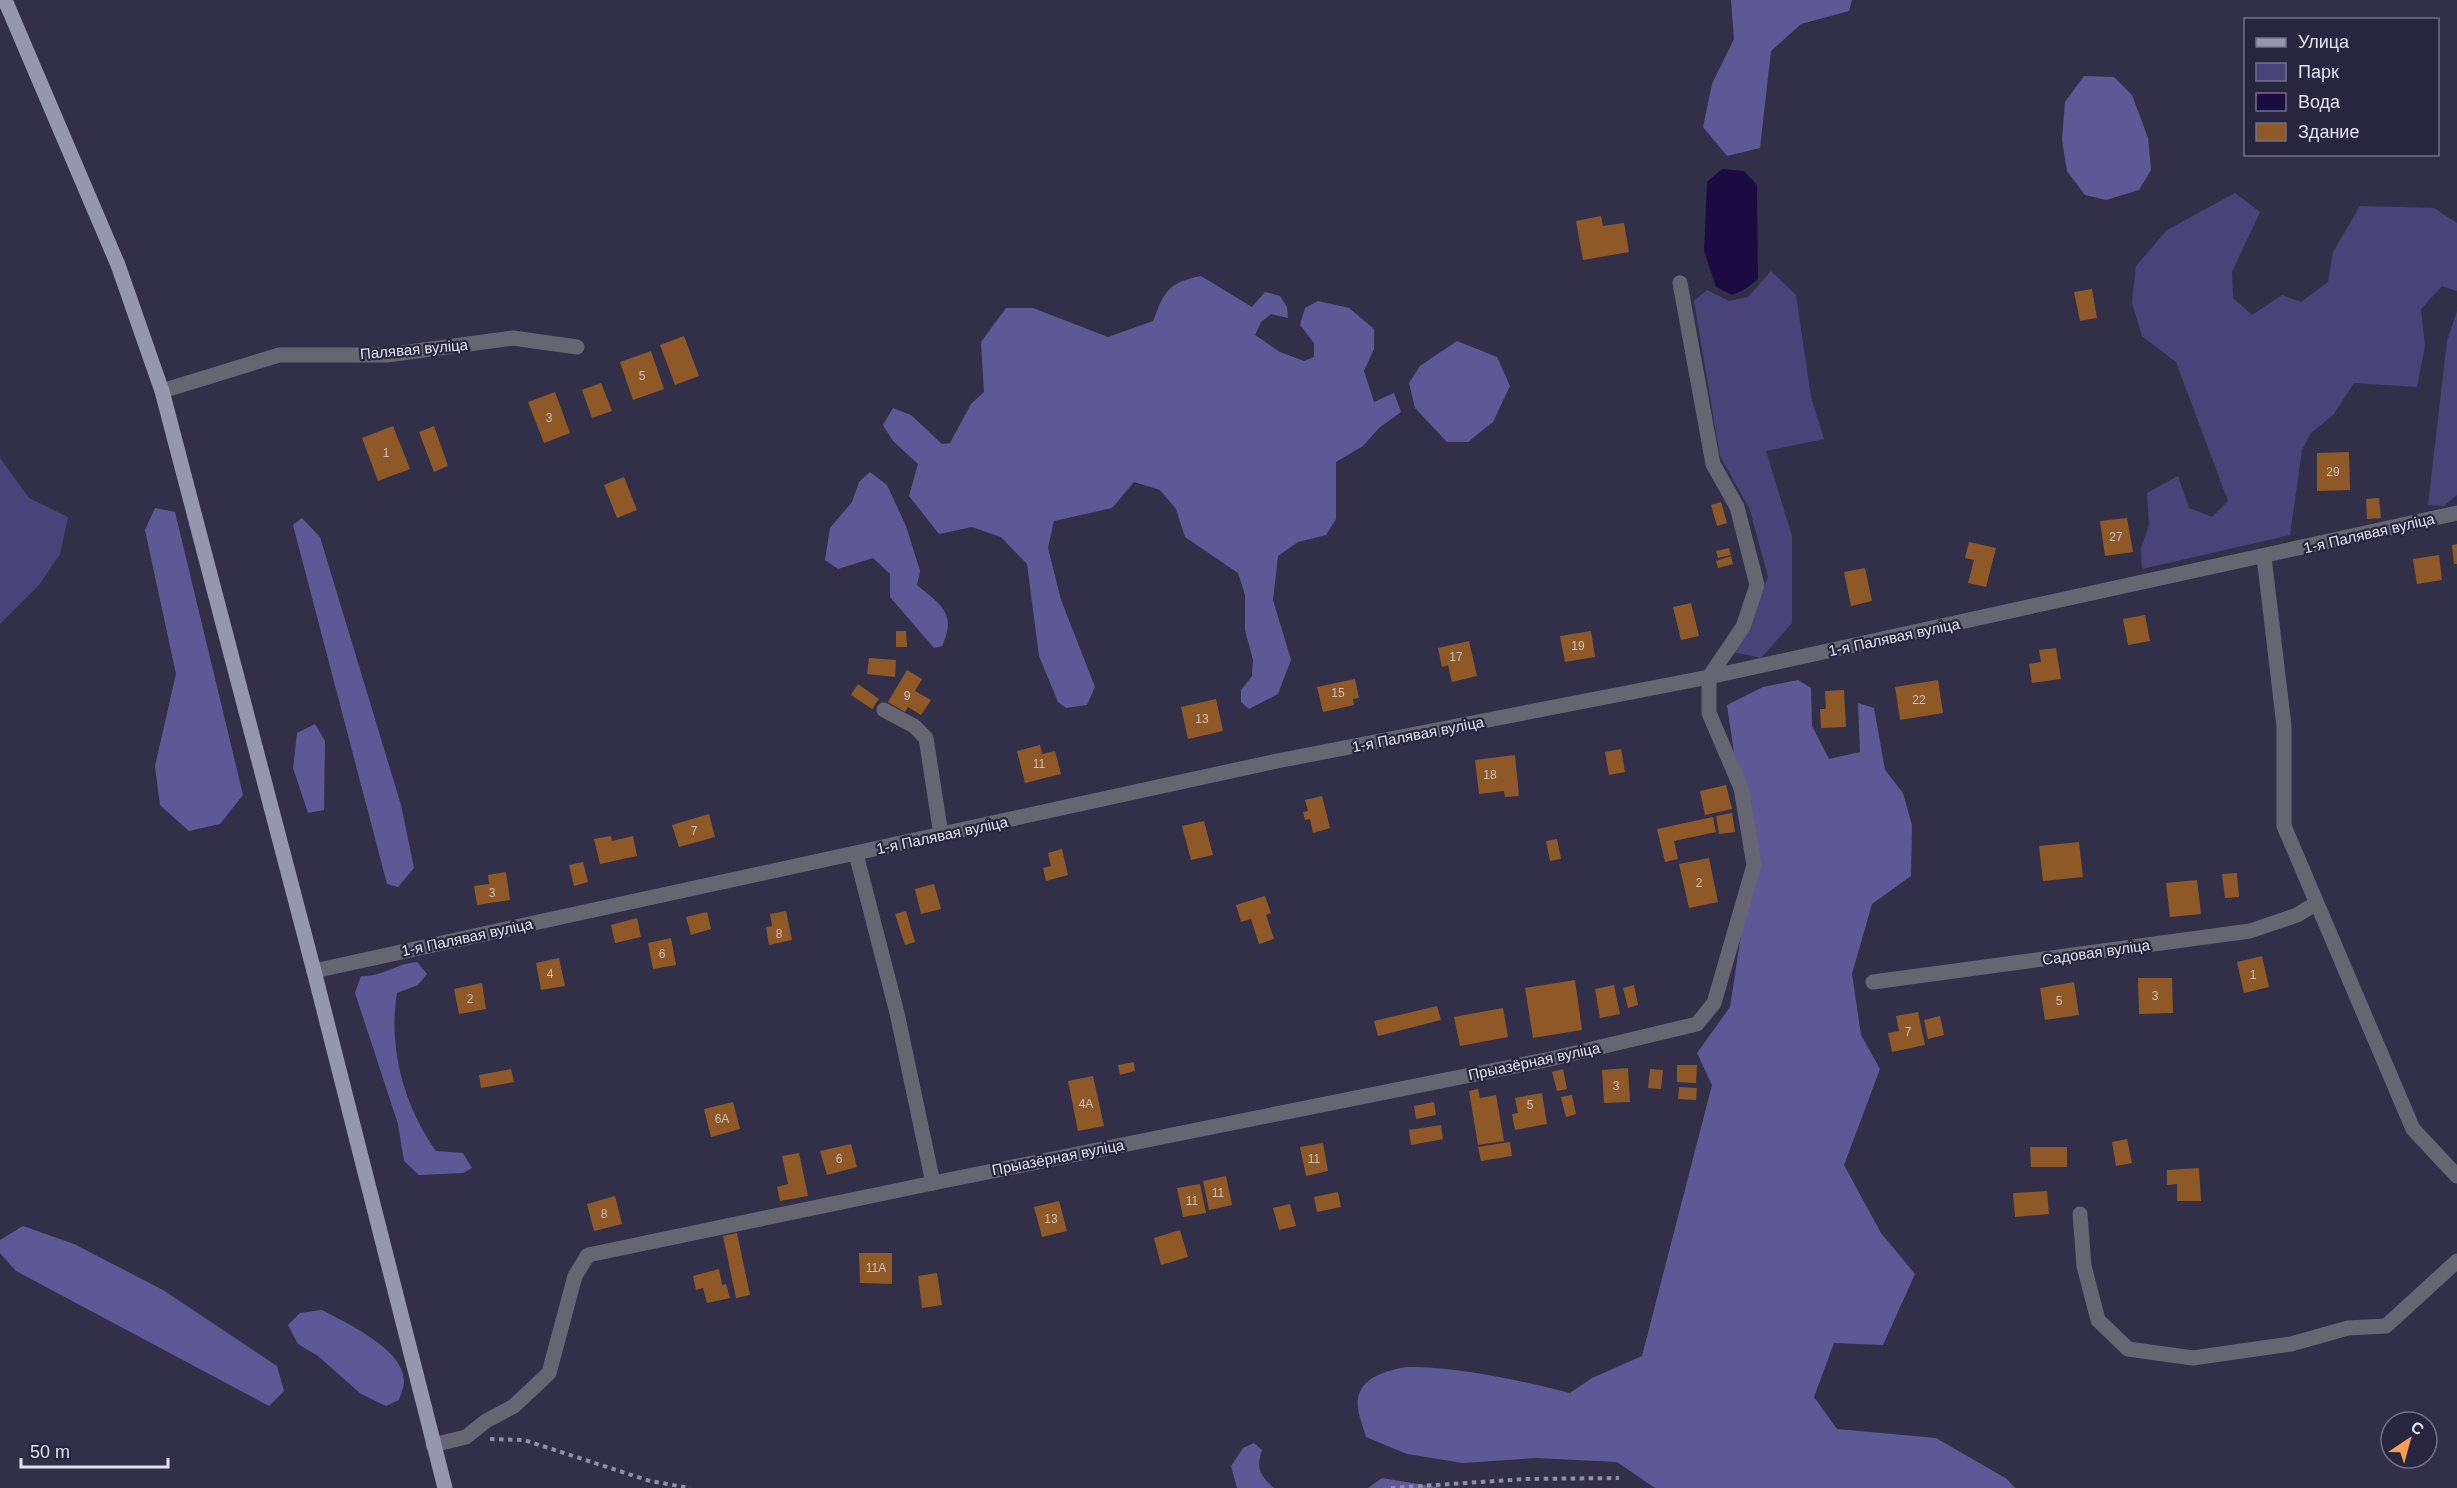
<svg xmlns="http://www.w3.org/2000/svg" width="2457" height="1488" font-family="Arial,sans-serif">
<rect width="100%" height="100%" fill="#323049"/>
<!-- green -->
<g fill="#494379">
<path d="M2235 193 2260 212 2232 272 2233 298 2252 315 2282 295 2301 302 2328 282 2333 252 2360 206 2434 208 2457 223V291L2442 286 2421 309 2425 346 2417 387 2354 383 2334 414 2311 433 2302 450 2290 535 2142 569 2141 548 2149 525 2147 493 2178 476 2189 508 2212 517 2228 501 2176 362 2142 336 2132 303 2136 266 2167 230Z"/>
<path d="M1771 271 1796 295 1811 397 1824 439 1766 451 1792 536V623L1761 658 1733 652 1746 634 1768 577 1750 510 1720 456 1694 301 1707 290 1729 301 1748 297Z"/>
<path d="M2457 311V495L2444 506 2428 505 2447 341Z"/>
<path d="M0 458 29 498 68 517 60 554 39 585 0 624Z"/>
</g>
<!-- forest -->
<g fill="#5f5896">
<path d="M1731 0H1852L1849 11 1801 24 1771 51 1760 148 1727 156 1703 127 1712 84 1734 39Z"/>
<path d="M2084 76 2114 77 2132 95 2148 138 2151 170 2139 190 2106 200 2085 195 2067 171 2062 140 2065 102Z"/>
<path d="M1201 276 1252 307 1265 292 1280 296 1287 307 1288 318 1271 314 1261 322 1255 335 1280 352 1304 361 1314 357V343L1300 325 1305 308 1318 301 1349 308 1374 329V349L1364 371 1374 402 1394 393 1401 412 1379 428 1363 446 1336 462V519L1326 535 1298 542 1278 556 1273 600 1291 660 1278 694 1249 709 1241 702V690L1252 676 1253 660 1245 630V595L1238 573 1185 537 1176 509 1160 490 1134 482 1112 508 1054 521 1048 548 1061 600 1095 687 1087 705 1066 708 1058 702 1039 656 1027 564 1001 537 972 527 939 534 909 496 918 464 893 441 883 425 893 408 911 415 942 444 950 443 971 404 984 392 981 342 1006 308H1033L1108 337 1153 321C1165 291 1167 283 1201 276Z"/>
<path d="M1457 341 1497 357 1510 386 1493 422 1468 442H1447L1415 408 1409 383 1420 366Z"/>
<path d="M870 472 887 485 906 526 920 571 917 585C941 605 957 613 942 646L934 648 890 597V574L873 558 838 569 825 560 830 528 852 502 859 482Z"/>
<path d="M155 508 175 512 243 795 220 824 189 831 160 805 155 766 176 674 145 530Z"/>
<path d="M302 518 320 537 401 805 414 868 398 887 387 884 293 525Z"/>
<path d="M1798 680 1811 688 1812 726 1829 759 1860 752 1858 703 1874 708 1885 770 1903 793 1912 825 1911 876 1872 904 1852 974 1861 1035 1880 1069 1844 1165 1881 1233 1915 1274 1883 1345 1834 1343 1814 1397 1837 1429 1936 1438 2007 1479 2015 1488H1655L1617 1462 1536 1458 1463 1463 1407 1454 1366 1437C1362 1422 1352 1403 1362 1388 1370 1374 1400 1366 1415 1367 1463 1368 1524 1381 1570 1393L1592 1378 1642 1356 1712 1085 1697 1053 1730 1007 1751 870 1727 705 1763 687Z"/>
<path d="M315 724 325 741 324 810 308 813 293 768 297 733Z"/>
<path d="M417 962 427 974 418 985 397 993C388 1048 404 1106 436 1151L463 1153 472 1168 463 1173 419 1175 404 1161 398 1124 355 993 361 976C380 978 397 963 417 962Z"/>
<path d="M23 1226 74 1244 163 1290 277 1366 284 1391 269 1406 16 1271 0 1253V1240Z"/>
<path d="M322 1310C346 1323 404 1349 404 1381 404 1387 401 1394 399 1400L386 1406 361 1394 318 1356 298 1344 288 1325 300 1313Z"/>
<path d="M1254 1443 1262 1450C1256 1468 1259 1475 1274 1488H1237L1231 1466 1243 1448Z"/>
<path d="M1382 1478 1442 1488H1368Z"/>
</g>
<!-- water -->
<path fill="#1a0c43" d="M1722 169 1744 171 1757 185 1758 279 1744 290 1732 295 1716 287 1704 251 1707 182Z"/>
<!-- building -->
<g fill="#8f5827">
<path d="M1601 216 1603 226 1624 223 1629 252 1583 260 1576 221Z"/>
<path d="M2092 289 2097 318 2080 321 2074 292Z"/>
<path d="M684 336 699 376 675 385 660 345Z"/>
<path d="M651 351 664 389 633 400 620 362Z"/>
<path d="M601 383 612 411 592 418 582 390Z"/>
<path d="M555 392 570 433 544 443 528 402Z"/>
<path d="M393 426 410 469 378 481 362 438Z"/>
<path d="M434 426 448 466 434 472 419 432Z"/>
<path d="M2349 452 2350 490 2317 491V453Z"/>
<path d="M624 477 637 510 617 518 604 485Z"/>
<path d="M2379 498 2381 518 2367 519 2366 499Z"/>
<path d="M1721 502 1727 523 1717 526 1711 505Z"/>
<path d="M2127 518 2133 552 2105 556 2100 521Z"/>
<path d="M1969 542 1996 548 1986 587 1968 583 1974 560 1965 558Z"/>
<path d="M2457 544V564H2454L2452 545Z"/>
<path d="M1729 548 1731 555 1718 558 1716 551Z"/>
<path d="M2439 555 2442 580 2417 584 2413 559Z"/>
<path d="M1731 556 1733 564 1718 568 1716 561Z"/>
<path d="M1865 568 1872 601 1851 606 1844 572Z"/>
<path d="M1691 603 1699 636 1681 640 1673 607Z"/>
<path d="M2145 615 2150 641 2128 645 2123 619Z"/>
<path d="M896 631H906L907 647H896Z"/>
<path d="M1591 631 1595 657 1565 662 1560 636Z"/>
<path d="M1469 641 1477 676 1452 682 1448 665 1442 667 1438 648Z"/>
<path d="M2056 648 2061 679 2032 683 2029 664 2041 662 2039 650Z"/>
<path d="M869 658 896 660 895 677 867 674Z"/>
<path d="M907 670 922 679 915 691 931 700 921 715 908 707 905 712 888 702Z"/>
<path d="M1355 679 1359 698 1353 699 1354 705 1323 712 1317 687Z"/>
<path d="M1938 680 1943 713 1900 720 1895 687Z"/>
<path d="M858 684 879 699 872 709 851 695Z"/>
<path d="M1844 690 1846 727 1821 728 1820 709H1826L1825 691Z"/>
<path d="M1216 699 1223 731 1188 739 1181 707Z"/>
<path d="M1040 745 1042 754 1055 751 1061 774 1025 783 1017 751Z"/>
<path d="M1621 749 1625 772 1609 775 1605 752Z"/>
<path d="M1515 755 1519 796 1505 797 1504 791 1479 794 1475 760Z"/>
<path d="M1726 785 1732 809 1705 815 1700 791Z"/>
<path d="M1322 796 1330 828 1313 833 1310 819 1305 820 1303 812 1308 811 1305 800Z"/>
<path d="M1732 813 1735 832 1719 834 1716 816Z"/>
<path d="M709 814 715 837 679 847 672 825Z"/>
<path d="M1713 817 1716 832 1674 841 1678 859 1665 862 1657 829Z"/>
<path d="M1204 821 1213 855 1191 860 1182 826Z"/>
<path d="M611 836 612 841 633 836 637 856 600 864 594 839Z"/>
<path d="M1557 839 1561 859 1550 861 1546 841Z"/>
<path d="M2079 842 2083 877 2043 881 2039 846Z"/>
<path d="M1062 849 1068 875 1046 881 1043 868 1051 866 1048 853Z"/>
<path d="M1709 858 1718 902 1689 908 1679 864Z"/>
<path d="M583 862 588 882 574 886 569 865Z"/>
<path d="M506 872 510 900 477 905 474 886 489 884 488 875Z"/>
<path d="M2237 873 2239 897 2225 898 2222 874Z"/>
<path d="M2197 880 2201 914 2170 917 2166 883Z"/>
<path d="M934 884 941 909 921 914 915 889Z"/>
<path d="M1265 896 1271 913 1266 915 1274 939 1259 944 1251 919 1241 922 1236 905Z"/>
<path d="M786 911 792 940 769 945 766 927 772 926 770 914Z"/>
<path d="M906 911 915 942 905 945 895 914Z"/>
<path d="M707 912 711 929 691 935 686 917Z"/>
<path d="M637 918 641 937 615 943 611 925Z"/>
<path d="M671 938 676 965 653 969 648 943Z"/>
<path d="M2262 956 2269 987 2244 993 2237 962Z"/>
<path d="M559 958 565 986 541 990 536 963Z"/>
<path d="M2138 978H2172L2173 1013 2139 1014Z"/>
<path d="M1575 980 1582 1030 1533 1038 1525 988Z"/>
<path d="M2074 982 2079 1015 2045 1020 2040 988Z"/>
<path d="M482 983 486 1009 459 1014 454 989Z"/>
<path d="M1614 985 1620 1014 1600 1018 1595 989Z"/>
<path d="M1634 985 1638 1005 1628 1008 1623 988Z"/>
<path d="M1437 1006 1441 1020 1378 1036 1374 1021Z"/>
<path d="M1503 1008 1508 1037 1460 1046 1454 1017Z"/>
<path d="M1918 1012 1925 1045 1892 1052 1888 1033 1899 1031 1896 1016Z"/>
<path d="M1940 1016 1944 1035 1928 1039 1924 1020Z"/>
<path d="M1134 1062 1135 1071 1120 1075 1118 1065Z"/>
<path d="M1677 1065H1697L1696 1083 1677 1082Z"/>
<path d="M1628 1068 1630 1102 1604 1103 1602 1070Z"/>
<path d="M511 1069 514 1082 481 1088 479 1075Z"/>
<path d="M1563 1069 1567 1089 1557 1091 1552 1072Z"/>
<path d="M1650 1069 1663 1070 1661 1089 1648 1088Z"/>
<path d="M1093 1076 1104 1126 1078 1131 1068 1081Z"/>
<path d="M1679 1087 1697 1088 1696 1100 1678 1099Z"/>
<path d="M1478 1089 1480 1098 1496 1095 1504 1141 1478 1145 1469 1091Z"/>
<path d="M1542 1093 1547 1124 1515 1130 1512 1114 1518 1113 1515 1098Z"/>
<path d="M1572 1095 1576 1114 1566 1117 1561 1097Z"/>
<path d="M733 1102 740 1129 711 1137 704 1109Z"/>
<path d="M1434 1102 1436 1115 1416 1119 1414 1106Z"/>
<path d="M1441 1125 1443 1139 1411 1145 1409 1130Z"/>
<path d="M2127 1139 2132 1163 2116 1166 2112 1142Z"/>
<path d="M1510 1142 1512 1156 1481 1161 1478 1147Z"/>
<path d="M1323 1143 1328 1171 1306 1176 1300 1147Z"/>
<path d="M851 1144 857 1167 827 1175 820 1151Z"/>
<path d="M2030 1147H2067V1167H2031Z"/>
<path d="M799 1153 808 1196 780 1201 777 1187 788 1184 782 1156Z"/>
<path d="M2199 1168 2201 1201H2177V1184L2167 1185V1170Z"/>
<path d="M1226 1176 1232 1205 1209 1210 1203 1181Z"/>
<path d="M1200 1184 1206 1213 1183 1217 1177 1188Z"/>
<path d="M2047 1191 2049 1214 2015 1217 2013 1193Z"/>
<path d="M1338 1192 1341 1207 1317 1212 1314 1197Z"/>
<path d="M615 1196 622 1224 594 1231 587 1204Z"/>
<path d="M1059 1201 1067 1231 1042 1237 1034 1207Z"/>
<path d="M1290 1204 1296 1226 1279 1230 1273 1208Z"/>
<path d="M1180 1230 1188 1257 1161 1265 1154 1238Z"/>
<path d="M737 1233 750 1295 736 1298 723 1236Z"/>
<path d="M859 1253H892V1284L860 1283Z"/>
<path d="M719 1269 722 1285 726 1284 730 1298 707 1303 703 1288 696 1290 693 1276Z"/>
<path d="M937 1273 942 1305 922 1308 918 1276Z"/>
</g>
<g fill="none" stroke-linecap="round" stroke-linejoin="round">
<!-- path -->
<g stroke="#908fa3" stroke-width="4" stroke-dasharray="4.5 4.5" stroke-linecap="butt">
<path d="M490 1439 524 1440 650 1481 690 1488"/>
<path d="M1391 1488 1526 1479 1619 1478"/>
</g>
<!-- minor -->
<g stroke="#666572" stroke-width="15">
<path d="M162 391 279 355H387L513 338 577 347"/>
<path d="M2264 557 2284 726V826L2413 1129 2457 1176"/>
<path d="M884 710 914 726 926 738 941 835"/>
<path d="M856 854 897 1013 933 1183"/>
<path d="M314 971 1277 761 1709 677 2457 513"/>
<path d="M1873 982 2250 931 2297 915 2315 904"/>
<path d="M2080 1214 2084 1266 2098 1320 2128 1349 2193 1358 2291 1344 2348 1328 2386 1326 2457 1261"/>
<path d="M433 1445 466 1437 486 1421 514 1406 549 1373 575 1276 588 1255 933 1183 1550 1059 1697 1024 1714 1003 1754 865 1741 788 1709 713V677L1743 627 1757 585 1737 507 1713 464 1680 283"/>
</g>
<!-- major -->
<path stroke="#9796af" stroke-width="15" d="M5 0 118 265 162 391 314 971 445 1488"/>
</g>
<g text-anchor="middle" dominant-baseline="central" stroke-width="4.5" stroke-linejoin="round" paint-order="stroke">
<!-- number labels -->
<g font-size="12" fill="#cdc0bf">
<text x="642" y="376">5</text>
<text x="549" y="418">3</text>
<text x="386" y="453">1</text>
<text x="2333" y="472">29</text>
<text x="2116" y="537">27</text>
<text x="1578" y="646">19</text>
<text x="1456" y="657">17</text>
<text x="1338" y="693">15</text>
<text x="907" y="696">9</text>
<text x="1919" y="700">22</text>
<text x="1202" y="719">13</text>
<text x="1039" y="764">11</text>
<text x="1490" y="775">18</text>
<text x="694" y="831">7</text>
<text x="1699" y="883">2</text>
<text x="492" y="893">3</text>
<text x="779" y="934">8</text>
<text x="662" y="954">6</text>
<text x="550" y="974">4</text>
<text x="2253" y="975">1</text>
<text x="2155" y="996">3</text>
<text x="470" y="999">2</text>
<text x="2059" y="1001">5</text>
<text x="1908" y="1032">7</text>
<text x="1616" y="1086">3</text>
<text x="1086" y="1104">4А</text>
<text x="1530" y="1105">5</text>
<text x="722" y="1119">6А</text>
<text x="839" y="1159">6</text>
<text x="1314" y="1159">11</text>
<text x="1218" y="1193">11</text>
<text x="1192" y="1201">11</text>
<text x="604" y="1214">8</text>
<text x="1051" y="1219">13</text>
<text x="876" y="1268">11А</text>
</g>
<!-- street labels -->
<g font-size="15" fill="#e2e2f2" stroke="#28263e">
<text transform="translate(414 349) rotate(-5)">Палявая вуліца</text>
<text transform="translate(2369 533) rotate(-13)">1-я Палявая вуліца</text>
<text transform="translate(1894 637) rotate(-12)">1-я Палявая вуліца</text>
<text transform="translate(1418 734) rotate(-11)">1-я Палявая вуліца</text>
<text transform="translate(942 835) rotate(-12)">1-я Палявая вуліца</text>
<text transform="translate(467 937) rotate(-12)">1-я Палявая вуліца</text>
<text transform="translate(2096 952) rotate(-8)">Садовая вуліца</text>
<text transform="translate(1534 1061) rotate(-12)">Прыазёрная вуліца</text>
<text transform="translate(1058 1157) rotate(-11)">Прыазёрная вуліца</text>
</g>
</g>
<!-- legend -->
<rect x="2244" y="18" width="195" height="138" fill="#28263e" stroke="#727186" stroke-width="1.5"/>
<rect x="2256" y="38" width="30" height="9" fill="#9796af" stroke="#727186" stroke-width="1.5"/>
<text x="2298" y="48" font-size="18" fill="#e2e2f2">Улица</text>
<rect x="2256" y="63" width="30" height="18" fill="#494379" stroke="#727186" stroke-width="1.5"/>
<text x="2298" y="78" font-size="18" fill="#e2e2f2">Парк</text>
<rect x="2256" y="93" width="30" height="18" fill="#1a0c43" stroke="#727186" stroke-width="1.5"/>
<text x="2298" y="108" font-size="18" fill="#e2e2f2">Вода</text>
<rect x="2256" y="123" width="30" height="18" fill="#8f5827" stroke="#727186" stroke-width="1.5"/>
<text x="2298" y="138" font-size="18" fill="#e2e2f2">Здание</text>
<!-- north arrow -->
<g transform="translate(2409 1440) rotate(36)"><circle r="28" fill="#28263e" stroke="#727186" stroke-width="1.5"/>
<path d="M0-4.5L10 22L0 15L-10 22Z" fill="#fa9f4e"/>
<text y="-9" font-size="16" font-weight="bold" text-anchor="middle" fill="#e2e2f2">С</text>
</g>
<!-- scale -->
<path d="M21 1458v9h147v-9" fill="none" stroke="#e2e2f2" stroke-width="3"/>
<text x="30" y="1458" font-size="18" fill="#e2e2f2" stroke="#28263e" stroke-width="4.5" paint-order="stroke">50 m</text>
</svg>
